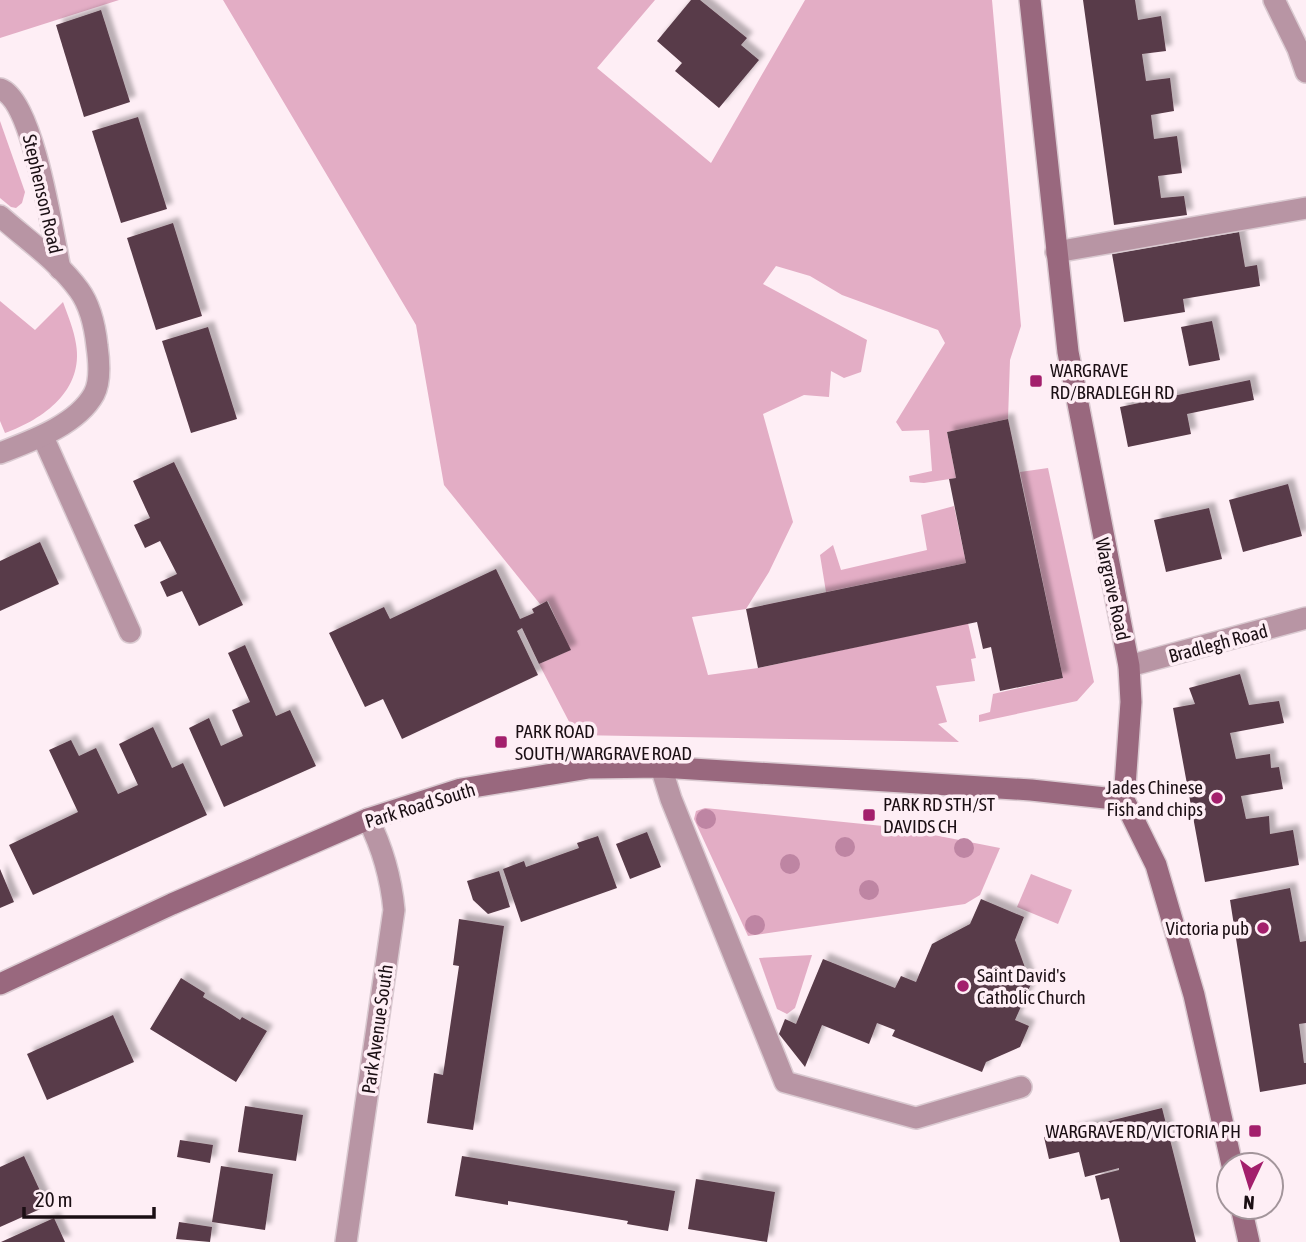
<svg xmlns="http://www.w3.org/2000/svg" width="1306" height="1242" font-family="'Asap Condensed',sans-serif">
<defs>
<filter id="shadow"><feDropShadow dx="6" dy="-6" stdDeviation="2" flood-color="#0004"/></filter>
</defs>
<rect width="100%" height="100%" fill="#feeef5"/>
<!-- green -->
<g fill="#e3adc5">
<path d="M0 0H119L0 38Z"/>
<path d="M223 0H655L597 68 711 163 805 0H992L1021 326 1010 360 1008 419 947 432 956 478 924 483 910 482 909 476 932 471 929 430 902 431 896 422 945 343 938 330 842 295 810 276 776 266 763 284 867 340 861 372 844 378 831 371 829 397 804 395 763 414 793 522 769 572 746 609 692 617 708 675 758 668 968 623 976 658 971 659 975 681 936 686 947 722 938 724 959 742 576 735 539 664 570 650 548 601 540 604 444 485 416 325Z"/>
<path d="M0 121 25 192 22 203 16 208 11 207 0 198Z"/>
<path d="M0 301 35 330 63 302C68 316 74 330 76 344 84 390 44 419 5 433L0 421Z"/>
<path d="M1048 468 1094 682 1077 701 979 722V715L990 712 993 694 1063 678 1020 472Z"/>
<path d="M954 506 966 563 826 592 820 555 833 545 841 570 927 550 921 515Z"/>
<path d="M705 808 893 827 1000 848 980 895 965 904 748 936 694 819 696 811Z"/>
<path d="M1031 874 1072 890 1058 924 1017 907Z"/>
<path d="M812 955 795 1008 787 1014 777 1009 759 958Z"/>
</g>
<!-- building -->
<g fill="#583b48" filter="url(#shadow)">
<path d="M691 0H700L747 38 741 45 759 60 719 108 675 71 682 63 657 41Z"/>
<path d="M1083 0H1135L1138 20 1161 16 1166 51 1142 54 1146 81 1170 78 1174 111 1151 115 1154 139 1177 136 1182 173 1158 176 1161 198 1184 196 1187 215 1114 225Z"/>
<path d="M101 10 130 102 84 117 56 25Z"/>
<path d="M138 117 167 209 121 223 92 131Z"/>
<path d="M173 223 202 316 156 330 127 238Z"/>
<path d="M1239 232 1245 267 1257 265 1260 286 1183 299 1185 312 1124 322 1112 254Z"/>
<path d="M1212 321 1220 360 1189 366 1181 327Z"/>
<path d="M208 327 237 419 191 433 162 341Z"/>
<path d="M1250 380 1254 400 1187 414 1191 434 1128 447 1120 407Z"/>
<path d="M1008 419 1063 678 1000 691 991 647 983 649 977 622 758 668 746 609 966 563 949 479 956 478 947 432Z"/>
<path d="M174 462 243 605 199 626 182 591 167 597 160 582 177 574 160 541 145 548 134 525 150 518 133 481Z"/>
<path d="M1288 484 1302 536 1243 552 1229 500Z"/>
<path d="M1209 508 1222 559 1166 572 1154 520Z"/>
<path d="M40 542 59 584 0 611V561Z"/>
<path d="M496 569 520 619 534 613 532 609 547 601 571 650 539 664 522 628 517 631 538 675 402 739 383 699 365 707 329 633 384 607 390 619Z"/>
<path d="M245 645 276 716 290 710 316 766 224 807 189 728 209 718 221 746 243 736 232 710 250 702 228 653Z"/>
<path d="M1240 674 1249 705 1279 701 1284 723 1230 733 1236 759 1270 754 1271 768 1279 767 1283 789 1241 796 1246 819 1269 816 1270 834 1293 830 1299 865 1205 882 1173 708 1195 704 1189 688Z"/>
<path d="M153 727 172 768 183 763 207 815 33 895 9 845 78 812 49 750 71 740 79 756 96 748 118 794 138 785 119 744Z"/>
<path d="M647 832 661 867 630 879 616 844Z"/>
<path d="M598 836 617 888 521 922 503 869 524 861 526 867 579 848 577 843Z"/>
<path d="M0 869 14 902 0 908Z"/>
<path d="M499 871 510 907 488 914 473 900 467 881Z"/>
<path d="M1290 888 1300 942 1306 941V1023L1299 1024 1304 1063H1306V1084L1260 1092 1230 900Z"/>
<path d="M981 899 1024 917 1015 940 1031 984 1015 1020 1029 1026 1020 1047 986 1062 982 1072 892 1036 895 1030 877 1023 869 1044 822 1025 805 1067 779 1034 785 1019 796 1024 823 959 895 988 901 976 916 982 932 944 970 924Z"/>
<path d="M459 919 504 926 473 1130 427 1123 434 1073 443 1075 459 966 453 965Z"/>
<path d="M181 978 205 993 203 997 223 1009 240 1020 242 1017 267 1031 236 1082 150 1029Z"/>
<path d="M113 1015 134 1062 47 1100 27 1054Z"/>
<path d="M245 1106 303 1115 296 1161 238 1152Z"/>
<path d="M1162 1108 1196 1242H1120L1109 1198 1101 1200 1095 1176 1119 1170V1168L1085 1177 1079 1152 1049 1159 1044 1137Z"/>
<path d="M180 1140 213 1145 210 1163 177 1157Z"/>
<path d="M24 1156 47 1206 0 1227V1167Z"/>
<path d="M462 1156 675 1191 668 1231 627 1224 628 1221 508 1201V1205L455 1196Z"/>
<path d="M221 1166 273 1174 265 1230 212 1222Z"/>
<path d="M696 1179 775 1192 767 1242 688 1229Z"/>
<path d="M54 1218 65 1242H1Z"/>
<path d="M179 1222 212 1227 210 1242 176 1239Z"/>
</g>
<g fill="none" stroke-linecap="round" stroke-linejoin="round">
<!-- lane casing -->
<g stroke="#dacad1" stroke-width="24">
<g id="lane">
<path d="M1274 0 1298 49 1306 72"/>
<path d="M1056 252 1306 208"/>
<path d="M43 437 130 632"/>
<path d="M661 767 671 799 785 1082 916 1118 1021 1087"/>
</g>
</g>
<!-- street casing -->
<g stroke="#dacad1" stroke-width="24">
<g id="street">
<path d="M0 89C33 100 53 234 60 269"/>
<path d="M0 216C27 240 58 261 79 290 90 305 95 327 97 346 99 360 101 381 94 394 77 425 31 441 0 453"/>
<path d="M1129 666 1306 618"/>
<path d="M346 1242 394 910C391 877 383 849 368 819"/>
</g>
</g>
<!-- secondary casing -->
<g stroke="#dacad1" stroke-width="24">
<g id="secondary">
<path d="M1030 0 1068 352 1129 666 1131 702 1124 800 1156 865 1194 995 1232 1165"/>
<path d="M0 984 172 904 368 819 461 789 589 768 661 767 1031 790 1124 800"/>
<path d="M1241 1207 1249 1242"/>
</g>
</g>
<!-- lane -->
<use href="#lane" stroke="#b895a4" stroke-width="21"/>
<!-- street -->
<use href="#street" stroke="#b895a4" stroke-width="21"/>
<!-- secondary -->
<use href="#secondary" stroke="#99687e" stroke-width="21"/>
</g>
<!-- trees -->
<g fill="#be85a3">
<circle cx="706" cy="819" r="10"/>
<circle cx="845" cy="847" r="10"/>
<circle cx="964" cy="848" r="10"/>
<circle cx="790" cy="864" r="10"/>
<circle cx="869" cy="890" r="10"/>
<circle cx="755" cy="925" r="10"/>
</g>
<!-- markers -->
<g fill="#a31f6c" stroke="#feeef5" stroke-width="2.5">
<rect x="1029" y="374" width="14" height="14" rx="3.5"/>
<rect x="494" y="735" width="14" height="14" rx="3.5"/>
<circle cx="1217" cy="798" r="7"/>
<rect x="862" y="808" width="14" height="14" rx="3.5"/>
<circle cx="1263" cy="928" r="7"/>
<circle cx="963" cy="986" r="7"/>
<rect x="1248" y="1124" width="14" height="14" rx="3.5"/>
</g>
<g text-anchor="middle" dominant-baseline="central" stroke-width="7" stroke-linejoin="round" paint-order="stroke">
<!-- street labels -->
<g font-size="19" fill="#1b0f14" stroke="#feeef5">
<text transform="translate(43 194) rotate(77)">Stephenson Road</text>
<text transform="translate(1113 589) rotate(78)">Wargrave Road</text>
<text transform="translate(1218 643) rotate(-15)">Bradlegh Road</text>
<text transform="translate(420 805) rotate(-17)">Park Road South</text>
<text transform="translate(377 1029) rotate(-82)">Park Avenue South</text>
</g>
<!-- poi labels -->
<g font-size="19" fill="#1b0f14" stroke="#feeef5" text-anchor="start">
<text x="1050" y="370">WARGRAVE<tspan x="1050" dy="22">RD/BRADLEGH RD</tspan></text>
<text x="515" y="731">PARK ROAD<tspan x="515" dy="22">SOUTH/WARGRAVE ROAD</tspan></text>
<text x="1203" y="787" text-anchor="end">Jades Chinese<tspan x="1203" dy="22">Fish and chips</tspan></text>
<text x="883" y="804">PARK RD STH/ST<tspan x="883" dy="22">DAVIDS CH</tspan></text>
<text x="1249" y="928" text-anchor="end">Victoria pub</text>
<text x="977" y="975">Saint David's<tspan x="977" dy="22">Catholic Church</tspan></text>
<text x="1241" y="1131" text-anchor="end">WARGRAVE RD/VICTORIA PH</text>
</g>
</g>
<!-- north arrow -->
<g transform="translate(1250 1186) rotate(184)"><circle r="33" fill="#feeef5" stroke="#a3959b" stroke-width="2"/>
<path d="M0-5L12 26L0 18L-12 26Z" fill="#a31f6c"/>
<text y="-10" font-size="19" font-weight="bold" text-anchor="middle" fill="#1b0f14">N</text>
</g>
<!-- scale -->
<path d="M24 1207v10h130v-10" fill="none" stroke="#1b0f14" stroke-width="3.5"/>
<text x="35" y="1207" font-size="21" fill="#1b0f14" stroke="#feeef5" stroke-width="5" paint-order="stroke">20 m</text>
</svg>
